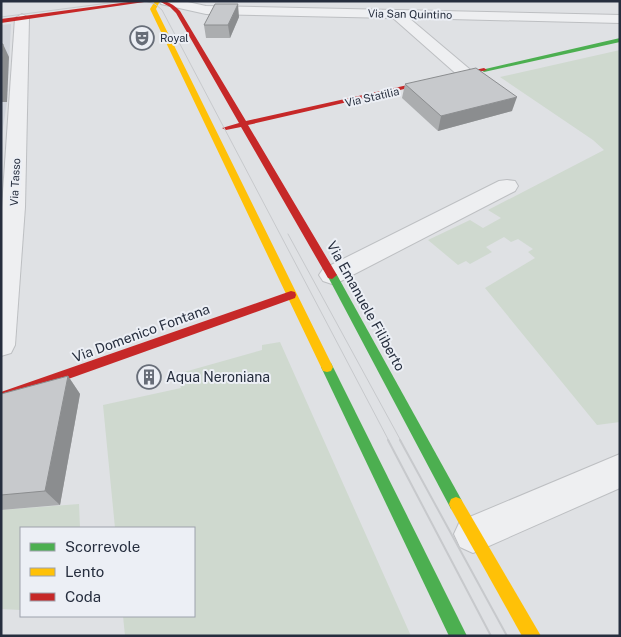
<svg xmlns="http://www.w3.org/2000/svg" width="621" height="637" font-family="'Public Sans',sans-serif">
<rect width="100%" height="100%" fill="#dfe1e4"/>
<!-- built -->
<path fill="#d0d4db" d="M11 24 7 102 1 142V25Z"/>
<!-- green -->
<g fill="#cfd9cf">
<path d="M620 50V422L597 425 485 288 535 258 528 252 533 249 518 239 511 242 504 237 486 247 492 252 470 264 466 261 458 265 428 240 470 220 483 228 501 218 488 210 604 150 593 140 500 77Z"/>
<path d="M280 342 411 636H125L123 616H194V528H115L103 405 181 388 177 374 262 350V345Z"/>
<path d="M79 504 80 528H21V610L1 609V510Z"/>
</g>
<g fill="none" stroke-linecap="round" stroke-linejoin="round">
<!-- street casing -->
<g stroke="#bdbfc2" stroke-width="2">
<g id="street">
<path d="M159 1H183L206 6 620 15V23L409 18 473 72 475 75 473 78H461L393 18 206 14 161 4Z"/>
<path d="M22 14 29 18 25 207 15 345 11 353 1 356V221L15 18Z"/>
<path d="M507 180 515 181 518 186 515 191 341 281 332 284 323 281 319 275 323 269 499 181Z"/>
<path d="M620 454V488L473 553 460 547 454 534 460 521Z"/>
</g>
</g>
<!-- street -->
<use href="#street" fill="#eeeff1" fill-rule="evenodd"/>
<!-- fast -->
<g fill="#4caf50" fill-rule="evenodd">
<path d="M620 38V42L484 72 481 70Z"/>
<path d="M332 271 337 275 461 499 463 504 461 509 456 511 451 509 327 275Z"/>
<path d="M327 362 331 363 467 636H449L321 367 323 363Z"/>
</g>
<!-- slow -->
<g fill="#ffc107" fill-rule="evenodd">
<path d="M155 1H160L156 9 333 367 331 371 327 372 323 371 321 367 150 9Z"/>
<path d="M456 497 461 499 541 636H522L451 509 449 504 451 499Z"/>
</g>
<!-- jam -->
<g fill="#c62828" fill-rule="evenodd">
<path d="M136 1H151L1 23V19Z"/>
<path d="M159 1C168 1 173 4 180 11L246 121 484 68 487 70 248 125 337 275 332 279 328 278 241 127 226 130 222 128 239 123 176 13 170 7Z"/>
<path d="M291 291 295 292 296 295 295 298 1 403V392Z"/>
</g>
<!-- tram-far1 -->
<g stroke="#c7c9cc" stroke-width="1">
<path d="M145 1 155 4 162 10 389 441"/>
<path d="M1 17 124 1"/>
<path d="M288 234 401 441"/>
</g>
<!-- tram -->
<g stroke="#c7c9cc" stroke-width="2">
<path d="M388 440 491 636"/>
<path d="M400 440 507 636"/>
</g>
</g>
<!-- wall -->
<g fill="#abadaf">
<path d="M239 17 230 38H206L204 25Z"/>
<path d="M405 84 512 111 438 131 402 98Z"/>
<path d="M68 376 80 394 60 505 1 510V394Z"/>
</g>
<!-- shaded-wall -->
<g fill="#8b8d8f">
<path d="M238 4 239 17 230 38 228 25Z"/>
<path d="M3 44 9 57 7 102H1V71Z"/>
<path d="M517 97 512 111 438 131 441 116Z"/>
<path d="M68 376 80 394 60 505 45 491Z"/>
</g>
<!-- building -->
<g fill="#c7c9cc" stroke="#8b8d8f">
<path d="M215 4H238L228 25H204Z"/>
<path d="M1 44H3L1 71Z"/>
<path d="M476 68 517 97 441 116 405 84Z"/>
<path d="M68 376 45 491 1 495V394Z"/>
</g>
<!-- icons -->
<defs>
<g id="theatre-ring" transform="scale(1.25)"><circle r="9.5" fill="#eceff5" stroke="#676d78" stroke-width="1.5"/><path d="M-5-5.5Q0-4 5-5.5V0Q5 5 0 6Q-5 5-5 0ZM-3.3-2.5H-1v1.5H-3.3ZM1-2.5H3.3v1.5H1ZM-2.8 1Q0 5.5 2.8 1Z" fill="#676d78"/></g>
<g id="building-ring" transform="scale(1.25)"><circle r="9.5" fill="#eceff5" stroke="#676d78" stroke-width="1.5"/><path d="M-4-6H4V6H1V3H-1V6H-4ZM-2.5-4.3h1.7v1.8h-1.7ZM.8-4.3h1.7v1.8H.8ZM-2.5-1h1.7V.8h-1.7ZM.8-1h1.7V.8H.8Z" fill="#676d78"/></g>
</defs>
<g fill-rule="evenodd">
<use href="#theatre-ring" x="142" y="38"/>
<use href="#building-ring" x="149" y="377"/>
</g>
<g text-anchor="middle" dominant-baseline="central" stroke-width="4" stroke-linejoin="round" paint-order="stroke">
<!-- far-street labels -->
<g font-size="11" fill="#262e3e" stroke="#eceff5">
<text transform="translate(410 14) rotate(1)">Via San Quintino</text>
<text transform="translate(372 97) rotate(-13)">Via Statilia</text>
<text transform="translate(15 182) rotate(-87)">Via Tasso</text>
</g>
<!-- far-poi labels -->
<g font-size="11" fill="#262e3e" stroke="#eceff5" text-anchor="start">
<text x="160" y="38">Royal</text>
</g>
<!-- street labels -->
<g font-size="14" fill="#262e3e" stroke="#eceff5">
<text transform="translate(366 306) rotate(61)">Via Emanuele Filiberto</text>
<text transform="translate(141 333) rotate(-20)">Via Domenico Fontana</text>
</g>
<!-- poi labels -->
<g font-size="14" fill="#262e3e" stroke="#eceff5" text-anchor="start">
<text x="166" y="377">Aqua Neroniana</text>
</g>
</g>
<!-- border -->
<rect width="621" height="637" fill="none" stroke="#262e3e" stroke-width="5"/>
<!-- legend -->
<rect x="20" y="527" width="175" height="90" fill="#eceff5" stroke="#9da2ac"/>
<rect x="30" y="543" width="25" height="8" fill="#4caf50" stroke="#9da2ac"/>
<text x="65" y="552" font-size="15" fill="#262e3e">Scorrevole</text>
<rect x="30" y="568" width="25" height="8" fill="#ffc107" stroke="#9da2ac"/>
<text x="65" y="577" font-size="15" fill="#262e3e">Lento</text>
<rect x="30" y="593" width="25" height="8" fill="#c62828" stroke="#9da2ac"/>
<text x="65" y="602" font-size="15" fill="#262e3e">Coda</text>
</svg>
